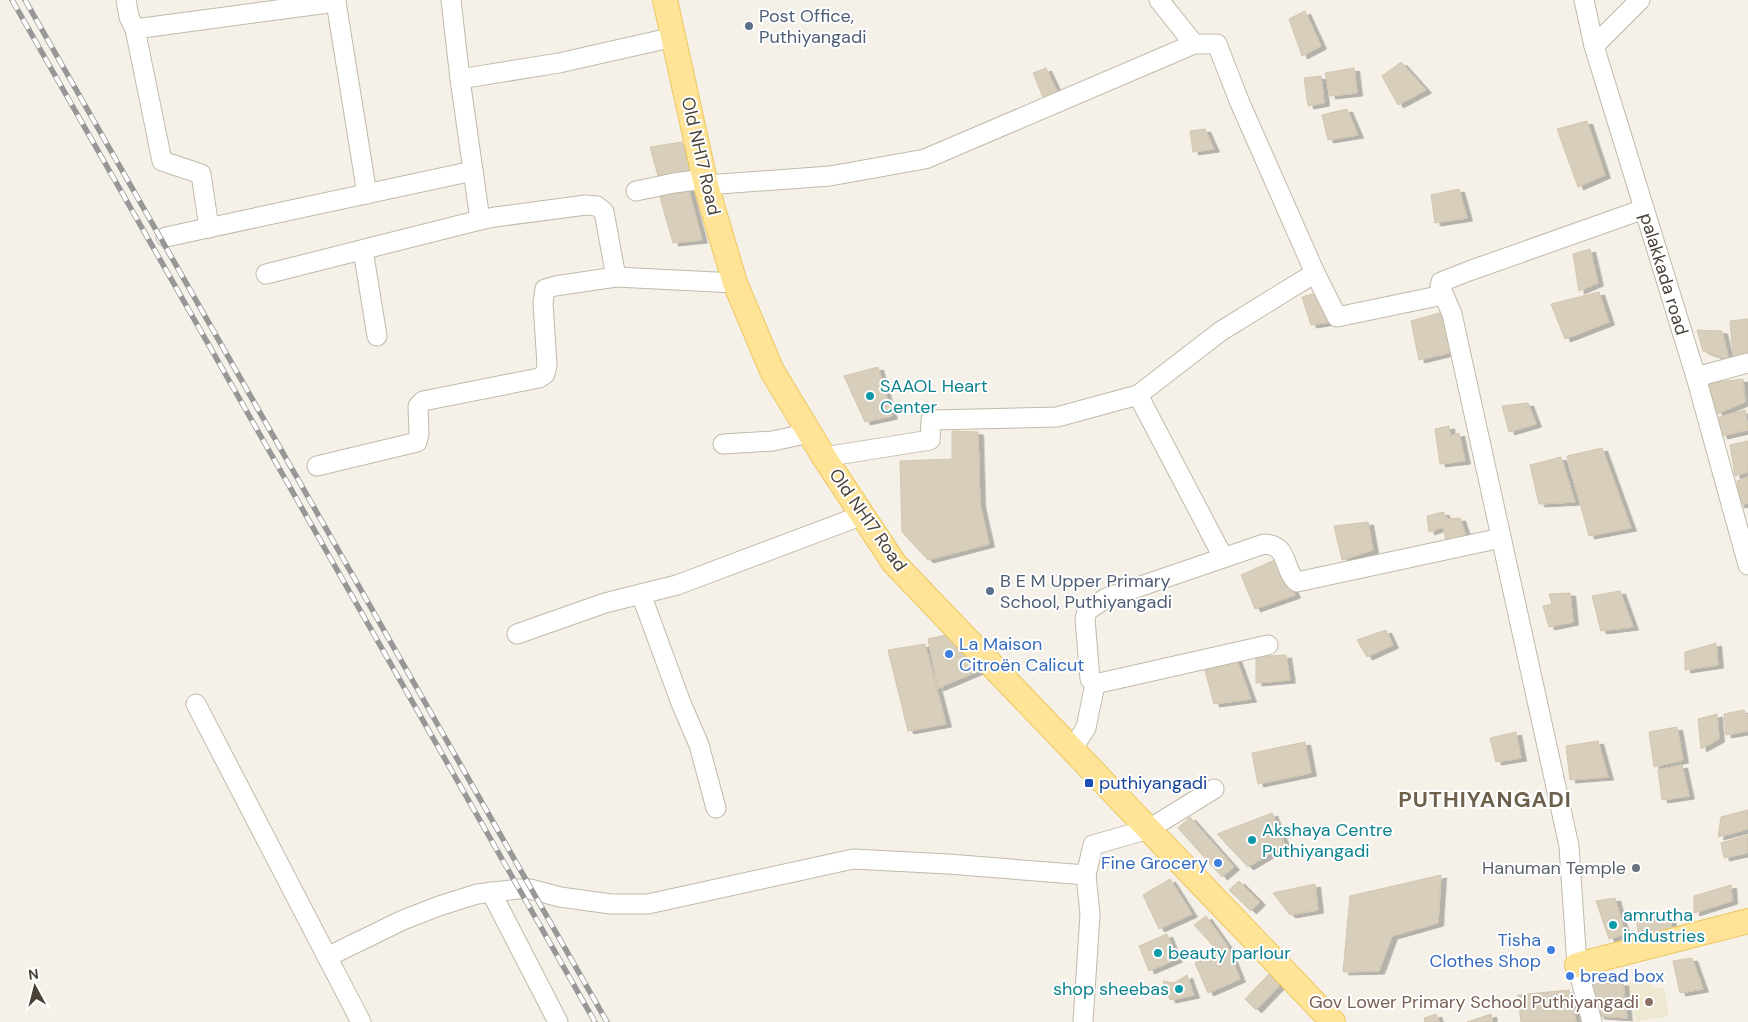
<svg xmlns="http://www.w3.org/2000/svg" width="1748" height="1022" font-family="'DM Sans',sans-serif">
<defs>
<filter id="shadow"><feDropShadow dx="5.5" dy="3" stdDeviation="0" flood-color="#0004"/></filter>
</defs>
<rect width="100%" height="100%" fill="#f5f1e8"/>
<!-- education -->
<path fill="#efe8d1" d="M1651 979 1653 988 1664 987 1669 1016 1636 1022 1627 983Z"/>
<!-- building -->
<g fill="#d8cebc" stroke="#d3c6af" filter="url(#shadow)">
<path d="M1305 11 1321 46 1302 56 1289 19Z"/>
<path d="M1401 62 1426 90 1398 105 1382 76Z"/>
<path d="M1046 68 1061 100 1046 105 1033 73Z"/>
<path d="M1354 68 1357 93 1330 96 1325 73Z"/>
<path d="M1321 76 1324 103 1308 106 1304 78Z"/>
<path d="M1347 109 1358 135 1328 140 1322 115Z"/>
<path d="M1587 121 1605 175 1578 187 1557 129Z"/>
<path d="M1205 129 1214 149 1193 152 1190 131Z"/>
<path d="M682 142 691 171 658 176 650 147Z"/>
<path d="M688 187 702 240 673 243 659 194Z"/>
<path d="M1459 189 1467 218 1435 223 1431 195Z"/>
<path d="M1590 249 1598 283 1579 291 1573 254Z"/>
<path d="M1323 291 1336 321 1311 325 1302 297Z"/>
<path d="M1599 292 1609 322 1565 339 1551 304Z"/>
<path d="M1443 312 1452 352 1419 360 1411 321Z"/>
<path d="M1748 319V353L1733 356 1730 321Z"/>
<path d="M1697 330 1722 331 1729 360 1703 351Z"/>
<path d="M878 367 892 416 865 422 844 376Z"/>
<path d="M1743 379 1745 402 1717 414 1709 383Z"/>
<path d="M1528 403 1536 424 1509 432 1502 406Z"/>
<path d="M1745 410 1748 430 1722 436 1716 418Z"/>
<path d="M1449 426 1450 436 1459 433 1465 461 1440 464 1435 429Z"/>
<path d="M952 431 978 432 980 504 989 544 928 560 902 532 900 461 952 459Z"/>
<path d="M1748 441V472L1735 476 1730 445Z"/>
<path d="M1602 448 1631 528 1589 536 1567 456Z"/>
<path d="M1561 457 1575 502 1539 504 1530 465Z"/>
<path d="M1748 477V503L1739 505 1737 481Z"/>
<path d="M1443 512 1448 519 1460 518 1466 536 1446 541 1443 527 1429 532 1427 516Z"/>
<path d="M1368 522 1373 550 1342 560 1334 526Z"/>
<path d="M1279 558 1295 595 1255 609 1241 575Z"/>
<path d="M1620 591 1633 627 1601 631 1592 596Z"/>
<path d="M1570 593 1573 622 1549 627 1543 606 1552 604 1549 594Z"/>
<path d="M1386 630 1393 645 1367 657 1357 640Z"/>
<path d="M946 635 983 669 938 688 928 639Z"/>
<path d="M1716 643 1718 665 1685 670V652Z"/>
<path d="M925 644 946 724 908 731 888 650Z"/>
<path d="M1233 650 1251 699 1214 704 1202 659Z"/>
<path d="M1286 655 1290 680 1256 683V657Z"/>
<path d="M1744 710 1748 716V731L1726 735 1724 714Z"/>
<path d="M1717 714 1719 739 1701 749 1698 719Z"/>
<path d="M1677 727 1683 760 1654 767 1649 732Z"/>
<path d="M1516 732 1521 758 1496 762 1490 738Z"/>
<path d="M1598 741 1608 777 1570 780 1566 746Z"/>
<path d="M1305 742 1311 773 1258 784 1252 753Z"/>
<path d="M1682 765 1689 796 1662 800 1658 770Z"/>
<path d="M1748 810V829L1718 837 1721 817Z"/>
<path d="M1272 813 1285 845 1248 867 1217 834Z"/>
<path d="M1190 817 1234 867 1222 877 1178 828Z"/>
<path d="M1748 835 1747 853 1724 858 1721 843Z"/>
<path d="M1441 875 1438 923 1392 936 1379 971 1343 972 1350 896Z"/>
<path d="M1170 879 1192 914 1159 929 1143 895Z"/>
<path d="M1239 881 1260 902 1251 911 1229 890Z"/>
<path d="M1315 884 1318 910 1290 915 1273 893Z"/>
<path d="M1731 885 1732 901 1694 913V896Z"/>
<path d="M1615 898 1625 934 1609 939 1596 901Z"/>
<path d="M1651 914 1655 920 1670 917 1672 929 1639 937 1636 919Z"/>
<path d="M1206 916 1226 944 1240 979 1208 993 1195 963 1215 948 1194 925Z"/>
<path d="M1167 934 1177 959 1149 971 1139 946Z"/>
<path d="M1692 958 1703 989 1680 993 1673 961Z"/>
<path d="M1269 974 1280 985 1256 1010 1245 999Z"/>
<path d="M1187 975 1194 995 1170 1000 1163 981 1174 983Z"/>
<path d="M1623 983 1627 1018 1599 1016 1589 984Z"/>
<path d="M1569 990 1576 1022H1521L1518 995Z"/>
<path d="M1436 1014 1439 1022H1425L1424 1018Z"/>
<path d="M1491 1014 1492 1022H1467Z"/>
</g>
<g fill="none" stroke-linecap="round" stroke-linejoin="round">
<!-- minor casing -->
<g stroke="#c1baa9" stroke-width="21">
<g id="minor">
<path d="M126 0 129 17 135 29 336 2V0"/>
<path d="M451 0 460 79 480 220 495 217 586 205 597 206 604 212 616 277"/>
<path d="M1159 0 1194 44"/>
<path d="M1584 0 1594 46"/>
<path d="M1640 0 1594 46 1696 377 1748 565"/>
<path d="M336 2 367 194"/>
<path d="M135 29 162 161 201 174 209 228"/>
<path d="M460 79 559 63 674 37"/>
<path d="M706 185 830 176 925 159 1194 44H1217L1240 103 1315 273"/>
<path d="M636 191 674 183 705 179"/>
<path d="M166 237 473 171"/>
<path d="M363 250 377 336"/>
<path d="M266 274 480 220"/>
<path d="M1696 377 1748 363"/>
<path d="M1138 395 1223 557"/>
<path d="M723 444 773 441 809 433"/>
<path d="M824 457 930 440 931 420 1057 417 1138 395 1221 331 1315 273 1337 317 1443 295"/>
<path d="M317 466 417 442 419 433 418 406 423 401 539 378 545 374 547 365 543 303 545 289 555 286 616 277 735 283"/>
<path d="M641 594 681 703 699 745 716 808"/>
<path d="M517 634 605 603 677 585 863 515"/>
<path d="M1095 684 1268 645"/>
<path d="M196 704 361 1022"/>
<path d="M1072 749 1086 728 1095 684 1090 679 1085 619 1087 611 1106 598 1264 544C1290 545 1282 569 1297 582L1501 538"/>
<path d="M491 892 558 1022"/>
<path d="M327 957 403 920 439 906 477 894 518 889H530L560 897 611 904H648L853 859 948 864 1086 875 1093 845 1149 829 1214 789"/>
<path d="M1083 1022 1090 914 1086 875"/>
<path d="M1592 1022 1577 965 1569 846 1452 314 1440 286 1441 282 1469 271 1644 209"/>
</g>
</g>
<!-- major casing -->
<g stroke="#edc65e" stroke-width="26">
<g id="major">
<path d="M665 0 706 185 735 283 772 371 824 457 894 563 1333 1022"/>
<path d="M1577 965 1748 921"/>
</g>
</g>
<!-- minor -->
<use href="#minor" stroke="#fff" stroke-width="19"/>
<!-- major -->
<use href="#major" stroke="#ffe497" stroke-width="24"/>
<!-- rail casing -->
<g stroke="#979797" stroke-width="5.5">
<g id="rail">
<path d="M12 0 595 1022"/>
<path d="M25 0 607 1022"/>
</g>
</g>
<!-- rail -->
<use href="#rail" stroke="#fff" stroke-width="4" stroke-dasharray="11" stroke-linecap="butt"/>
</g>
<!-- markers -->
<g fill="#5c6f8a" stroke="#fff" stroke-width="2">
<circle cx="749" cy="26" r="5"/>
<circle cx="990" cy="591" r="5"/>
</g>
<g fill="#0f9aa8" stroke="#fff" stroke-width="2">
<circle cx="870" cy="396" r="5"/>
<circle cx="1252" cy="840" r="5"/>
<circle cx="1613" cy="925" r="5"/>
<circle cx="1158" cy="953" r="5"/>
<circle cx="1179" cy="989" r="5"/>
</g>
<g fill="#3f7fe0" stroke="#fff" stroke-width="2">
<circle cx="949" cy="654" r="5"/>
<circle cx="1218" cy="863" r="5"/>
<circle cx="1551" cy="950" r="5"/>
<circle cx="1570" cy="976" r="5"/>
</g>
<rect fill="#1a4fb4" stroke="#fff" stroke-width="2" x="1084" y="778" width="10" height="10" rx="2.5"/>
<circle fill="#6b7280" stroke="#fff" stroke-width="2" cx="1636" cy="868" r="5"/>
<circle fill="#8d6e63" stroke="#fff" stroke-width="2" cx="1649" cy="1002" r="5"/>
<g text-anchor="middle" dominant-baseline="central" stroke-width="4" stroke-linejoin="round" paint-order="stroke">
<!-- service labels -->
<g font-size="18" fill="#4e5e75" stroke="#fff" text-anchor="start">
<text x="759" y="16">Post Office,<tspan x="759" dy="21">Puthiyangadi</tspan></text>
<text x="1000" y="581">B E M Upper Primary<tspan x="1000" dy="21">School, Puthiyangadi</tspan></text>
</g>
<!-- street labels -->
<g font-size="18" fill="#494236" stroke="#fff">
<text transform="translate(701 156) rotate(77)">Old NH17 Road</text>
<text transform="translate(1664 274) rotate(73)">palakkada road</text>
<text transform="translate(868 520) rotate(55)">Old NH17 Road</text>
</g>
<!-- culture labels -->
<g font-size="18" fill="#0d838f" stroke="#fff" text-anchor="start">
<text x="880" y="386">SAAOL Heart<tspan x="880" dy="21">Center</tspan></text>
<text x="1262" y="830">Akshaya Centre<tspan x="1262" dy="21">Puthiyangadi</tspan></text>
<text x="1623" y="915">amrutha<tspan x="1623" dy="21">industries</tspan></text>
<text x="1168" y="953">beauty parlour</text>
<text x="1169" y="989" text-anchor="end">shop sheebas</text>
</g>
<!-- shop labels -->
<g font-size="18" fill="#366cbe" stroke="#fff" text-anchor="start">
<text x="959" y="644">La Maison<tspan x="959" dy="21">Citroën Calicut</tspan></text>
<text x="1208" y="863" text-anchor="end">Fine Grocery</text>
<text x="1541" y="940" text-anchor="end">Tisha<tspan x="1541" dy="21">Clothes Shop</tspan></text>
<text x="1580" y="976">bread box</text>
</g>
<!-- transit labels -->
<g font-size="18" fill="#164399" stroke="#fff" text-anchor="start">
<text x="1099" y="783">puthiyangadi</text>
</g>
<!-- worship labels -->
<g font-size="18" fill="#5b616d" stroke="#fff" text-anchor="end">
<text x="1626" y="868">Hanuman Temple</text>
</g>
<!-- education labels -->
<g font-size="18" fill="#785e54" stroke="#fff" text-anchor="end">
<text x="1639" y="1002">Gov Lower Primary School Puthiyangadi</text>
</g>
<!-- district labels -->
<g font-size="22" font-weight="bold" letter-spacing="1" fill="#6d614c" stroke="#fff">
<text x="1485" y="799">PUTHIYANGADI</text>
</g>
</g>
<!-- north arrow -->
<g transform="translate(35 987) rotate(353)" stroke="#ffffff" stroke-width="4" paint-order="stroke">
<path d="M0-4L9 19L0 12L-9 19Z" fill="#494236"/>
<text y="-8" font-size="14" font-weight="bold" text-anchor="middle" fill="#494236">N</text>
</g>
</svg>
